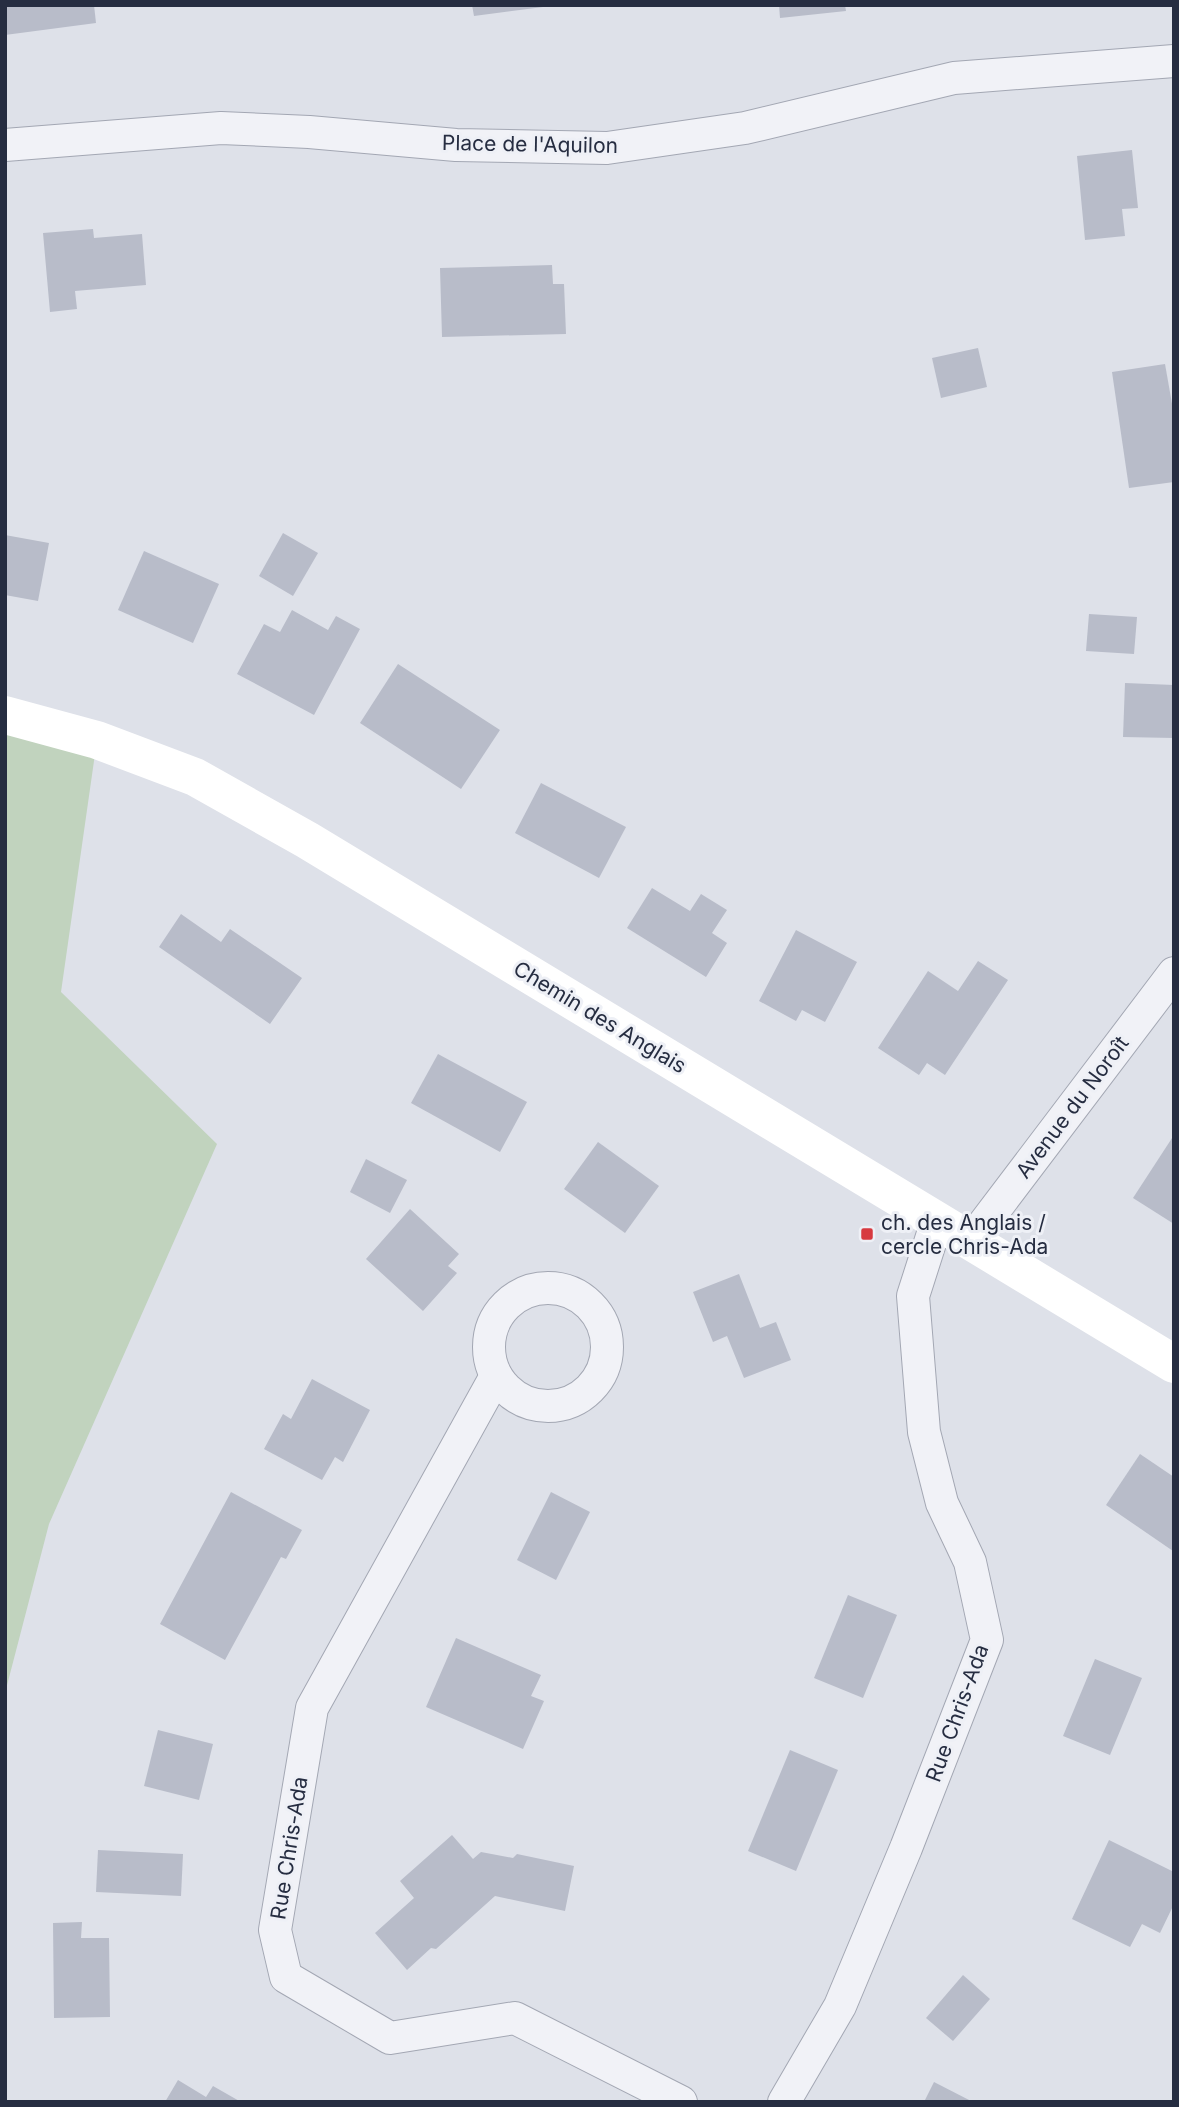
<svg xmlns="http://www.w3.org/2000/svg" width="1179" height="2107" font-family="Inter,sans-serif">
<rect width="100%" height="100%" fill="#dee1e9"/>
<!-- green -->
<path fill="#c1d3be" d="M5 718 97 740 61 992 217 1144 49 1524 5 1693Z"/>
<!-- building -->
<g fill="#b8bcc9">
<path d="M5 5H94L96 23 5 35Z"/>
<path d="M472 5H543V7L474 16Z"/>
<path d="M779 5H845L846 11 780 18Z"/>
<path d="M1132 150 1138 208 1122 209 1125 236 1085 240 1077 156Z"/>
<path d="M93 229 94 238 142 234 146 285 75 291 77 309 50 312 43 233Z"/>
<path d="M552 265 553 284H564L566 334 442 337 440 268Z"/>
<path d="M978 348 987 387 941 398 932 358Z"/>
<path d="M1165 364 1174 415V482L1129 488 1112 372Z"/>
<path d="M283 533 318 553 293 596 259 576Z"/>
<path d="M5 535 49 543 38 601 5 595Z"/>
<path d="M144 551 219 584 193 643 118 610Z"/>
<path d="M292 610 328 630 336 616 360 629 314 715 237 674 264 624 280 632Z"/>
<path d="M1089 614 1137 617 1134 654 1086 651Z"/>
<path d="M398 664 500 730 461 789 360 723Z"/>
<path d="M1125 683 1174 685V738L1123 737Z"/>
<path d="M541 783 626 827 599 878 515 833Z"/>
<path d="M652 888 690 911 701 894 727 910 712 933 727 943 706 977 627 928Z"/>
<path d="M181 914 221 942 230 929 302 978 270 1024 159 947Z"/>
<path d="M796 930 857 962 825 1022 802 1010 796 1021 759 1001Z"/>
<path d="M978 961 1008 980 945 1075 927 1063 919 1075 878 1048 928 971 958 991Z"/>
<path d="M438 1054 527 1102 500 1152 411 1103Z"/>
<path d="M1174 1135V1224L1133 1198Z"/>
<path d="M598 1142 659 1186 625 1233 564 1189Z"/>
<path d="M366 1159 407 1180 390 1213 350 1192Z"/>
<path d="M410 1209 459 1254 448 1266 457 1273 423 1311 366 1259Z"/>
<path d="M739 1274 760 1328 776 1322 791 1360 744 1378 727 1336 713 1342 693 1292Z"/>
<path d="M312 1379 370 1410 343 1462 335 1457 322 1480 264 1449 283 1414 291 1419Z"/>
<path d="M1140 1454 1174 1477 1173 1551 1106 1505Z"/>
<path d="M231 1492 302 1530 286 1559 281 1557 225 1660 160 1624Z"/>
<path d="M551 1492 590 1512 556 1580 517 1560Z"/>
<path d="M848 1595 897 1615 863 1698 814 1678Z"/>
<path d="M456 1638 541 1675 531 1696 544 1701 523 1749 426 1707Z"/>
<path d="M1095 1659 1142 1678 1110 1755 1063 1736Z"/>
<path d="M158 1730 213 1744 199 1800 144 1786Z"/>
<path d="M790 1750 838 1770 796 1871 748 1851Z"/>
<path d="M452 1835 473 1859 481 1852 513 1858 517 1854 574 1866 565 1911 495 1896 436 1949 431 1948 407 1970 375 1933 414 1898 400 1881Z"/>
<path d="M1109 1840 1174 1872V1904L1160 1933 1142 1924 1130 1947 1072 1919Z"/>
<path d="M98 1850 183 1854 181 1896 96 1892Z"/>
<path d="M82 1922 81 1938H109L110 2017 54 2018 53 1923Z"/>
<path d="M963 1975 990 1999 953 2041 926 2018Z"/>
<path d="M178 2080 206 2097 213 2086 241 2102H165Z"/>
<path d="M934 2082 973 2102H924Z"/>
</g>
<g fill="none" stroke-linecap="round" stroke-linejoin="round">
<!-- street casing -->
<g stroke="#a3a7b3" stroke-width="34">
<g id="street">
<path d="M5 145 221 128 309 132 456 145 607 148 745 128 954 78 1174 61"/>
<path d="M971 1241 1174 973"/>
<circle cx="548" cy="1347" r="59"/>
<path d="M496 1376 312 1708 275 1930 286 1977 390 2038 515 2018 681 2102"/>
<path d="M784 2102 840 2006 906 1848 987 1640 970 1562 942 1503 924 1432 913 1296 937 1221"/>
</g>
</g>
<!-- street -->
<use href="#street" stroke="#f1f2f7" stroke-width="32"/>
<!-- secondary -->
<path stroke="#fff" stroke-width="38" d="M5 715 97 740 195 777 307 840 1174 1364"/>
</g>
<!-- markers -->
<rect fill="#d7393f" stroke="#eef0f6" stroke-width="2.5" x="860" y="1227" width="14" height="14" rx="3.5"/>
<g text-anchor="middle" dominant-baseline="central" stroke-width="6" stroke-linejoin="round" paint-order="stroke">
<!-- street labels -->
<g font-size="21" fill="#262d41" stroke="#eef0f6">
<text transform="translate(530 144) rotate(1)">Place de l'Aquilon</text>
<text transform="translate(600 1017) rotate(31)">Chemin des Anglais</text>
<text transform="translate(1072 1107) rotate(-53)">Avenue du Noroît</text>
<text transform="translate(957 1713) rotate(-70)">Rue Chris-Ada</text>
<text transform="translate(289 1848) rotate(-81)">Rue Chris-Ada</text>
</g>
<!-- poi labels -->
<g font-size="21" fill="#262d41" stroke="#eef0f6" text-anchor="start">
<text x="881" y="1222">ch. des Anglais /<tspan x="881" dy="24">cercle Chris-Ada</tspan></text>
</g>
</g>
<!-- border -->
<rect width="1179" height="2107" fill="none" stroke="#262d41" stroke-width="14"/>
</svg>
